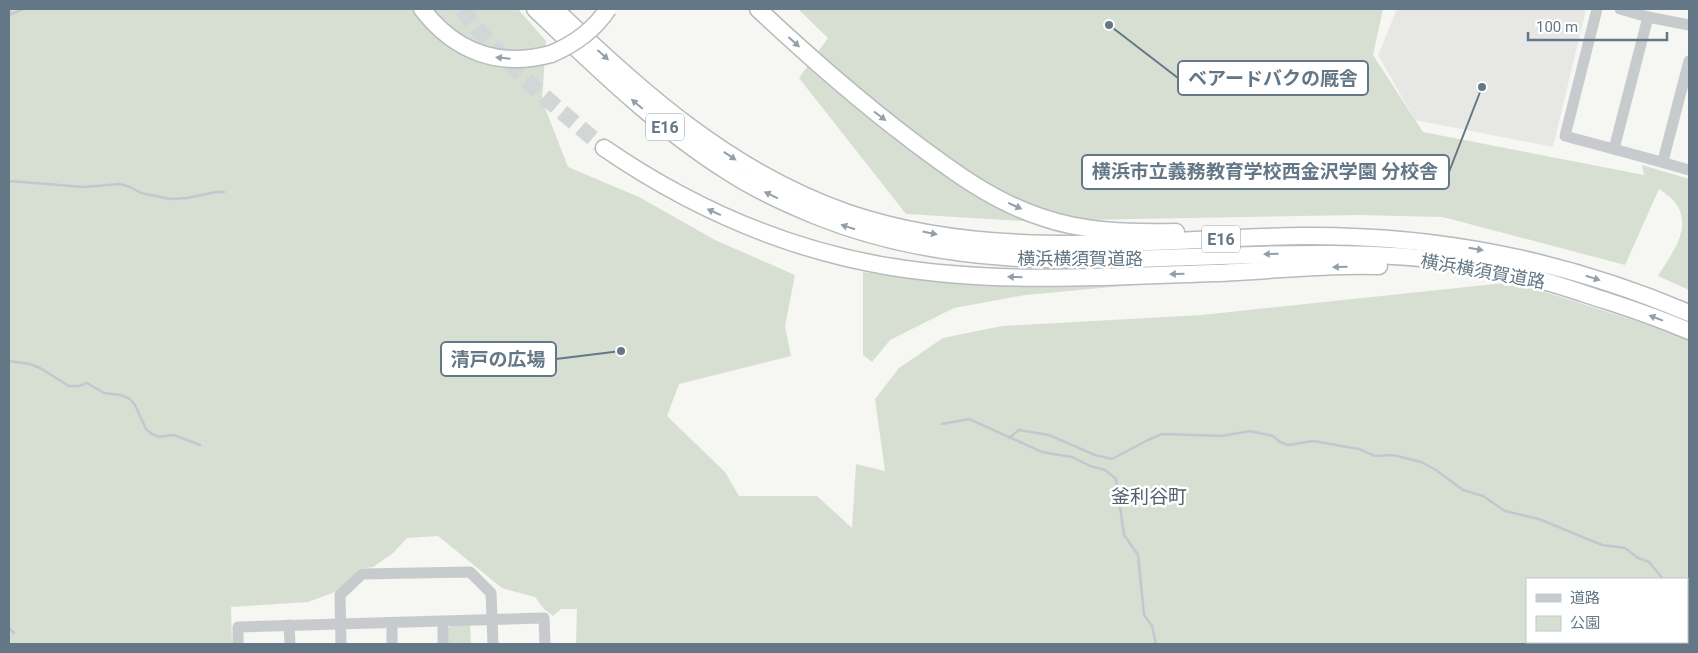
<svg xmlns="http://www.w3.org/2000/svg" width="1698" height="653" font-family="Roboto,'Noto Sans JP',sans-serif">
<rect width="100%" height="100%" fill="#f6f6f2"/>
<!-- built -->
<path fill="#e7e8e6" d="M1397 9H1586L1553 147 1415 120 1378 55Z"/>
<!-- green -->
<g fill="#d7dfd3" fill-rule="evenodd">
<path d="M9 9H518L546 41 542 100 568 167 639 197 715 240 795 275 785 326 791 356 679 384 667 416 725 472 739 496H817L852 528 856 464 885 471 875 399 899 368 943 338 1002 326 1202 315 1514 282 1680 335 1689 330V644H576L577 609H561L553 616 544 609 535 597 502 588 438 536 407 538 393 553 373 567 359 569 338 591 308 602 231 607 232 644H9ZM1527 579H1687V642H1527Z"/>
<path d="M798 9H1383L1373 55 1423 132 1644 175 1642 165 1689 179V290L1658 276C1671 254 1692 230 1677 205 1673 199 1665 193 1659 189L1625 265 1443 217 1358 215 1022 221 906 214 799 78 828 38Z"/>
<path d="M863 272 957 284 1155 283 1025 295 954 308 890 340 872 362 863 355Z"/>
<path d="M470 625 471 644H447L446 630 451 626Z"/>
</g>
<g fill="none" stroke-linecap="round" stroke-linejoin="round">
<!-- stream -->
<g stroke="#becacf" stroke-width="2.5">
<path d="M9 15 23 9"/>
<path d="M9 181 84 187 120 184 130 187 141 193 170 199 187 198 216 192H224"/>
<path d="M9 361 30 364 40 368 69 386H79L87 383 104 393 121 395 130 399 135 405 146 429 152 434 159 437 174 435 200 445"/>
<path d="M942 424 969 419 1042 452 1072 457 1090 466 1105 470 1116 479 1124 535 1138 555 1144 615 1152 626 1156 644"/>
<path d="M1009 438 1019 430 1049 435 1095 455 1112 459 1148 440 1162 434 1222 436 1250 431 1273 436 1280 442 1288 445 1313 441 1359 449 1375 456 1393 455 1421 462 1436 470 1463 490 1483 496 1505 511 1539 519 1602 545 1625 548 1638 558 1649 562 1663 579"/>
<path d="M1687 606 1689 607"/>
<path d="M9 628 14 633"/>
</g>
<!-- highway-tunnel -->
<path stroke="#d1d6d7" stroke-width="16" stroke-dasharray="16 8" stroke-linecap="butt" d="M462 9C501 62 554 105 604 148"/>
<!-- highway casing -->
<g stroke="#b7bbbe" stroke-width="19">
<g id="highway">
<path d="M422 9C455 52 499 68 551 54"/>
<path d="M535 9C597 68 658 128 730 173 756 190 785 203 814 215 983 284 1156 252 1332 254 1399 254 1466 260 1530 277 1556 284 1582 293 1607 301 1635 310 1663 320 1689 331"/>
<path d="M555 9C642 93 732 173 848 213 996 263 1151 238 1303 236 1439 235 1564 260 1689 313"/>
<path d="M758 9C807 55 857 99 911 140 951 170 992 201 1041 217 1083 232 1131 233 1176 232"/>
<path d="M604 148C690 207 787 250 892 267 997 284 1107 277 1214 273 1268 271 1324 264 1379 266"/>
</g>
</g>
<!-- minor -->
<g stroke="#c8cbce" stroke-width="11">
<path d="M1597 9 1565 136C1606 147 1648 158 1689 170"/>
<path d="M1620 9 1648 17 1689 25"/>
<path d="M1614 149 1648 17"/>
<path d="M1663 161 1689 61"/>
<path d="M443 622V644"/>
<path d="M392 623V644"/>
<path d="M289 625 290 644"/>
<path d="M238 644V627L544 618 545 644"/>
<path d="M341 644 340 595 362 574 470 572 491 593 493 644"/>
</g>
<!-- highway -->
<use href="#highway" stroke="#fff" stroke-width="16"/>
<!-- highway-bridge casing -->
<g stroke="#b7bbbe" stroke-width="19" stroke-linecap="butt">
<path id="highway-bridge" d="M551 54C575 44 594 30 608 9"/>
</g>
<!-- highway-bridge -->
<use href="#highway-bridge" stroke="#fff" stroke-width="16"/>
</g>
<!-- one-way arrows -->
<defs><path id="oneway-solid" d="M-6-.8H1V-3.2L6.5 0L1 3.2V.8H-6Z" transform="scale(1.25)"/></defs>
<g fill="#92a0aa">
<use href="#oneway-solid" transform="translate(794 42) rotate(42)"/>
<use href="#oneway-solid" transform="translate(603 55) rotate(42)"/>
<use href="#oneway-solid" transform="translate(503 58) rotate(-174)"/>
<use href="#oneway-solid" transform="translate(637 104) rotate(-140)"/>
<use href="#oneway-solid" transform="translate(880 116) rotate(37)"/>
<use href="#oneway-solid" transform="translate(730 156) rotate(34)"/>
<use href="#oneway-solid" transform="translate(771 195) rotate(-154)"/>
<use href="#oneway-solid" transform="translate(1015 206) rotate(24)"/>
<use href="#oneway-solid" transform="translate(714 212) rotate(-156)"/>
<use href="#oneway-solid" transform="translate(848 227) rotate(-162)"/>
<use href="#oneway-solid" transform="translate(930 233) rotate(11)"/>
<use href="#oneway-solid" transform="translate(1476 249) rotate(10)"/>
<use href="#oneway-solid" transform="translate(1271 254) rotate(179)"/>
<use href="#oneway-solid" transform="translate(1340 267) rotate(178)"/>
<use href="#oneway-solid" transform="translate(1177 274) rotate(178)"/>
<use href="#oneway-solid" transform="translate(1015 277) rotate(-179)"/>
<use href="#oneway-solid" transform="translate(1593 278) rotate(18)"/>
<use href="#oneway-solid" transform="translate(1656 318) rotate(-159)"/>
</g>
<g text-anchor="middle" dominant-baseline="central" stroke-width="5" stroke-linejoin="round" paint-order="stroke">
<!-- shield labels -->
<g fill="#fff" stroke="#92a0aa" stroke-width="1">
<rect x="646" y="113.5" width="38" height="27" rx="4"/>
<rect x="1202" y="225.5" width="38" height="27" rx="4"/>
</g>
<g font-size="16" font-weight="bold" fill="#637786">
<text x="665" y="127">E16</text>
<text x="1221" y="239">E16</text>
</g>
<!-- street labels -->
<g font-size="18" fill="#637786" stroke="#fff">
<text x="1080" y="258">横浜横須賀道路</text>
<text transform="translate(1483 271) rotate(10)">横浜横須賀道路</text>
</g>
<!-- neighbourhood labels -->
<g font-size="19" fill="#51606a" stroke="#fff">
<text x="1149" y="496">釜利谷町</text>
</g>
</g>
<!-- callouts -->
<path fill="none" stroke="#637786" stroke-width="2" d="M1109 25L1178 78M1482 87L1449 172M621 351L556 359"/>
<g fill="#637786" stroke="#fff" stroke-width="2">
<circle cx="1109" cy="25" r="5"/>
<circle cx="1482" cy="87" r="5"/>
<circle cx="621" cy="351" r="5"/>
</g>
<g fill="#fff" stroke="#637786" stroke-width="2">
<rect x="1178" y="61" width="190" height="34" rx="5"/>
<rect x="1082" y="155" width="367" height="34" rx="5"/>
<rect x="441" y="342" width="115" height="34" rx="5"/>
</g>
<g font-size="19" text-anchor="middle" font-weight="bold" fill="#637786">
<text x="1273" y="85">ベアードバクの厩舎</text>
<text x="1265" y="178">横浜市立義務教育学校西金沢学園 分校舎</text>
<text x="498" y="366">清戸の広場</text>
</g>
<!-- border -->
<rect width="1698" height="653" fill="none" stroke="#637786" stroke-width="20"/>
<!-- legend -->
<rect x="1526" y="578" width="162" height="65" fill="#ffffff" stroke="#c1c9cf"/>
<rect x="1536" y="594" width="25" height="8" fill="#c8cbce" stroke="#c1c9cf"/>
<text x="1570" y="603" font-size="15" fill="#637786">道路</text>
<rect x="1536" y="616" width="25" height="15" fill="#d7dfd3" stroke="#c1c9cf"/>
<text x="1570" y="628" font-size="15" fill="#637786">公園</text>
<!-- scale -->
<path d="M1528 32v8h139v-8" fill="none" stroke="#637786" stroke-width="2.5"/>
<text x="1536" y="32" font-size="15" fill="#637786" stroke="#ffffff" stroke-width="4" paint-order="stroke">100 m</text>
</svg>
